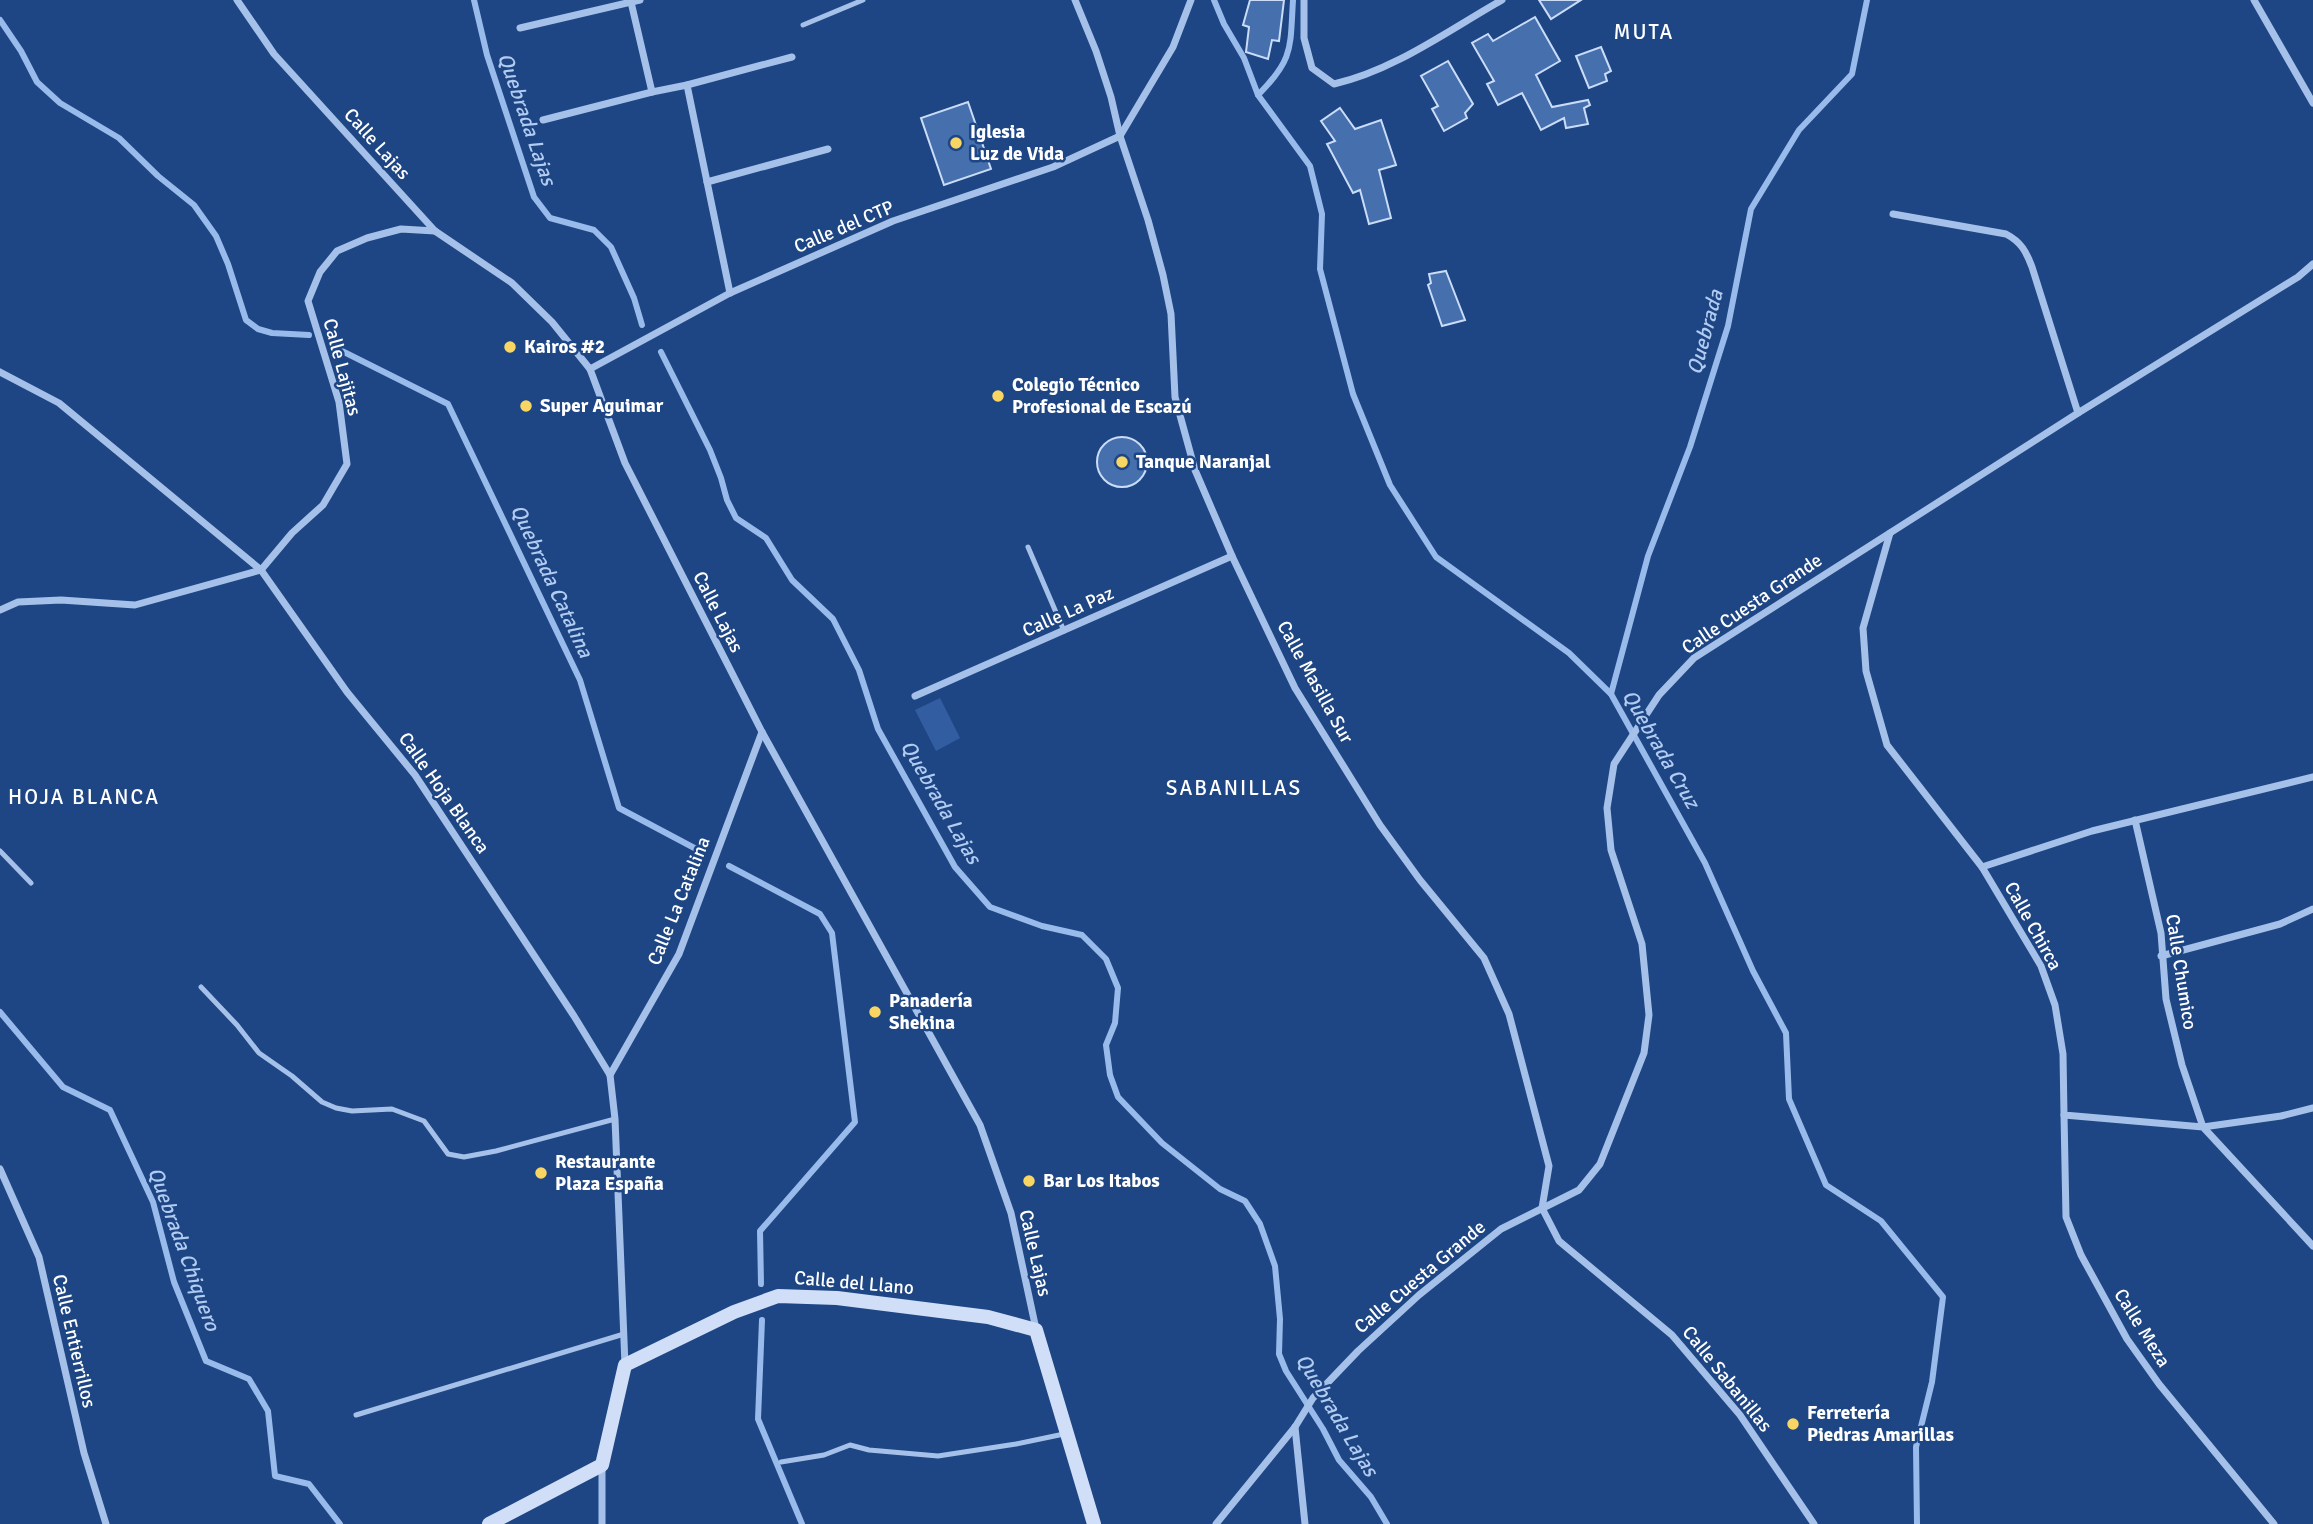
<svg xmlns="http://www.w3.org/2000/svg" width="2313" height="1524" font-family="Signika,sans-serif">
<rect width="100%" height="100%" fill="#1e4684"/>
<!-- green -->
<path fill="#325ea1" d="M940 698 960 738 936 751 915 710Z"/>
<g fill="none" stroke-linecap="round" stroke-linejoin="round">
<!-- stream -->
<g stroke="#99bbeb" stroke-width="6">
<path d="M474 0 487 55 534 197 550 218 594 230 611 247 634 298 642 325"/>
<path d="M1214 0 1224 24 1244 58 1258 95 1310 166 1322 214 1320 269 1353 394 1390 485 1436 557 1569 653 1611 694 1705 863 1753 971 1786 1033 1789 1099 1826 1185 1881 1221 1943 1297 1932 1382 1916 1447 1917 1524"/>
<path d="M0 20 21 51 37 82 60 103 119 138 158 176 194 205 216 236 228 264 246 320 258 329 272 333 309 335"/>
<path d="M1258 95C1294 59 1290 48 1293 0"/>
<path d="M338 349 448 404 580 680 619 808 700 851"/>
<path d="M661 352 710 450 721 478 727 500 736 518 766 538 792 580 833 619 859 670 878 729 955 867 990 907 1042 926 1082 935 1106 959 1118 988 1115 1023 1106 1045 1110 1075 1118 1097 1162 1143 1220 1189 1245 1201 1260 1224 1275 1266 1280 1319 1279 1354 1286 1371 1323 1429 1339 1460 1371 1497 1387 1524"/>
<path d="M1611 694 1648 556 1690 447 1728 326 1751 209 1799 130 1852 74 1867 0"/>
<path d="M729 866 820 914 832 933 855 1122 760 1231 761 1284"/>
<path d="M0 1012 63 1087 110 1110 153 1202 174 1282 206 1361 249 1379 268 1411 275 1476 309 1484 340 1524"/>
<path d="M762 1320 758 1419 802 1524"/>
</g>
</g>
<!-- building -->
<g fill="#4670ad" stroke="#cadcf7" stroke-width="2">
<path d="M1250 0H1284L1279 41 1272 40 1268 59 1246 52 1249 27 1243 25Z"/>
<path d="M1539 0H1581L1551 19Z"/>
<path d="M1535 17 1560 61 1536 75 1552 107 1588 100 1590 105 1584 108 1588 124 1566 128 1564 118 1541 130 1522 93 1498 105 1487 84 1494 81 1472 43 1488 34 1493 41Z"/>
<path d="M1601 47 1611 71 1605 74 1607 81 1589 88 1576 56Z"/>
<path d="M1448 61 1473 104 1465 113 1467 118 1444 131 1432 109 1438 106 1421 76Z"/>
<path d="M968 102 991 169 944 185 921 118Z"/>
<path d="M1340 108 1355 129 1381 120 1396 165 1379 170 1391 218 1369 224 1360 190 1353 193 1327 144 1335 141 1321 121Z"/>
<path d="M1446 271 1465 320 1442 326 1428 285 1431 283 1429 274Z"/>
<circle cx="1122" cy="462" r="25"/>
</g>
<g fill="none" stroke-linecap="round" stroke-linejoin="round">
<!-- service -->
<g stroke="#a5c1ea" stroke-width="5">
<path d="M803 25 863 0"/>
<path d="M1028 547 1064 631"/>
<path d="M0 851 31 883"/>
<path d="M201 987 237 1025 259 1053 292 1076 322 1102 336 1108 352 1111 392 1109 424 1121 448 1154 464 1157 496 1151 615 1119"/>
<path d="M356 1415 624 1334"/>
<path d="M781 1462 824 1455 850 1445 869 1450 938 1456 1016 1444 1064 1434"/>
</g>
<!-- minor -->
<g stroke="#a5c1ea" stroke-width="7">
<path d="M237 0 274 54 435 231 512 283 552 322 590 369 625 463 762 732 980 1125 1011 1213 1036 1329"/>
<path d="M640 0 631 2 652 92 687 85 730 293"/>
<path d="M1075 0 1096 51 1111 97 1120 136 1148 220 1163 275 1171 314 1175 397 1195 470 1232 556 1295 688 1380 825 1420 880 1484 958 1509 1014 1549 1166 1542 1208 1559 1241 1672 1335 1740 1415 1814 1524"/>
<path d="M1304 0V38L1312 68 1334 84C1393 71 1449 30 1502 0"/>
<path d="M2254 0 2313 103"/>
<path d="M520 28 631 2"/>
<path d="M687 85 792 57"/>
<path d="M543 120 652 92"/>
<path d="M1120 136 1173 47 1191 0"/>
<path d="M707 182 828 149"/>
<path d="M1893 214 2006 234C2021 242 2026 251 2032 267L2078 413"/>
<path d="M590 369 730 293 893 221 1053 167 1120 136"/>
<path d="M0 372 59 403 261 570 347 692 415 775 574 1016 610 1075 615 1119 625 1365"/>
<path d="M1890 533 1863 628 1866 671 1887 745 1982 867 2041 966 2055 1005 2063 1054 2064 1115 2203 1127 2313 1246"/>
<path d="M261 570 292 533 323 505 347 464 339 402 308 301 320 272 337 251 367 238 401 229 435 231"/>
<path d="M0 610 18 602 61 600 135 605 261 570"/>
<path d="M915 696 1232 556"/>
<path d="M2135 820 2161 933 2166 999 2182 1065 2203 1127 2281 1116 2313 1108"/>
<path d="M1982 867 2092 831 2313 777"/>
<path d="M2161 956 2280 924 2313 909"/>
<path d="M610 1075 679 954 762 732"/>
<path d="M2064 1115 2066 1217 2081 1255 2127 1339 2159 1384 2274 1524"/>
<path d="M0 1169 39 1257 84 1453 106 1524"/>
<path d="M1295 1427 1305 1524"/>
<path d="M602 1466V1524"/>
<path d="M1216 1524 1295 1427 1313 1398 1358 1351 1419 1295 1501 1229 1579 1190 1600 1164 1644 1053 1649 1015 1642 944 1611 850 1607 808 1614 764 1659 695 1694 658 2078 413 2298 277 2313 264"/>
</g>
<!-- secondary -->
<path stroke="#d0dff7" stroke-width="14" d="M489 1524 602 1465 625 1365 734 1312 778 1296 837 1298 988 1317 1036 1330 1094 1524"/>
</g>
<!-- markers -->
<g fill="#f9d564" stroke="#1e4684" stroke-width="2.5">
<circle cx="956" cy="143" r="7"/>
<circle cx="510" cy="347" r="7"/>
<circle cx="998" cy="396" r="7"/>
<circle cx="526" cy="406" r="7"/>
<circle cx="1122" cy="462" r="7"/>
<circle cx="875" cy="1012" r="7"/>
<circle cx="541" cy="1173" r="7"/>
<circle cx="1029" cy="1181" r="7"/>
<circle cx="1793" cy="1424" r="7"/>
</g>
<g text-anchor="middle" dominant-baseline="central" stroke-width="5" stroke-linejoin="round" paint-order="stroke">
<!-- poi labels -->
<g font-size="19" font-weight="bold" fill="#fff" stroke="#1e4684" text-anchor="start">
<text x="970" y="132">Iglesia<tspan x="970" dy="22">Luz de Vida</tspan></text>
<text x="524" y="347">Kairos #2</text>
<text x="1012" y="385">Colegio Técnico<tspan x="1012" dy="22">Profesional de Escazú</tspan></text>
<text x="540" y="406">Super Aguimar</text>
<text x="1136" y="462">Tanque Naranjal</text>
<text x="889" y="1001">Panadería<tspan x="889" dy="22">Shekina</tspan></text>
<text x="555" y="1162">Restaurante<tspan x="555" dy="22">Plaza España</tspan></text>
<text x="1043" y="1181">Bar Los Itabos</text>
<text x="1807" y="1413">Ferretería<tspan x="1807" dy="22">Piedras Amarillas</tspan></text>
</g>
<!-- street labels -->
<g font-size="19" fill="#fff" stroke="#1e4684">
<text transform="translate(377 144) rotate(48)">Calle Lajas</text>
<text transform="translate(844 227) rotate(-23)">Calle del CTP</text>
<text transform="translate(342 367) rotate(75)">Calle Lajitas</text>
<text transform="translate(1752 604) rotate(-34)">Calle Cuesta Grande</text>
<text transform="translate(718 612) rotate(63)">Calle Lajas</text>
<text transform="translate(1068 612) rotate(-24)">Calle La Paz</text>
<text transform="translate(1315 682) rotate(61)">Calle Masilla Sur</text>
<text transform="translate(444 793) rotate(55)">Calle Hoja Blanca</text>
<text transform="translate(679 901) rotate(-68)">Calle La Catalina</text>
<text transform="translate(2033 926) rotate(61)">Calle Chirca</text>
<text transform="translate(2181 972) rotate(81)">Calle Chumico</text>
<text transform="translate(1035 1253) rotate(77)">Calle Lajas</text>
<text transform="translate(1420 1277) rotate(-40)">Calle Cuesta Grande</text>
<text transform="translate(854 1283) rotate(5)">Calle del Llano</text>
<text transform="translate(2142 1328) rotate(58)">Calle Meza</text>
<text transform="translate(74 1341) rotate(77)">Calle Entierrillos</text>
<text transform="translate(1727 1379) rotate(51)">Calle Sabanillas</text>
</g>
<!-- neighbourhood labels -->
<g font-size="21" letter-spacing="2" fill="#fff" stroke="#1e4684">
<text x="1644" y="32">MUTA</text>
<text x="1234" y="788">SABANILLAS</text>
<text x="84" y="797">HOJA BLANCA</text>
</g>
<!-- water labels -->
<g font-size="21" font-style="italic" fill="#b1cbf1" stroke="#1e4684">
<text transform="translate(527 119) rotate(71)">Quebrada Lajas</text>
<text transform="translate(1705 332) rotate(-75)">Quebrada</text>
<text transform="translate(552 581) rotate(65)">Quebrada Catalina</text>
<text transform="translate(1661 749) rotate(60)">Quebrada Cruz</text>
<text transform="translate(941 802) rotate(60)">Quebrada Lajas</text>
<text transform="translate(184 1249) rotate(70)">Quebrada Chiquero</text>
<text transform="translate(1337 1415) rotate(59)">Quebrada Lajas</text>
</g>
</g>
</svg>
